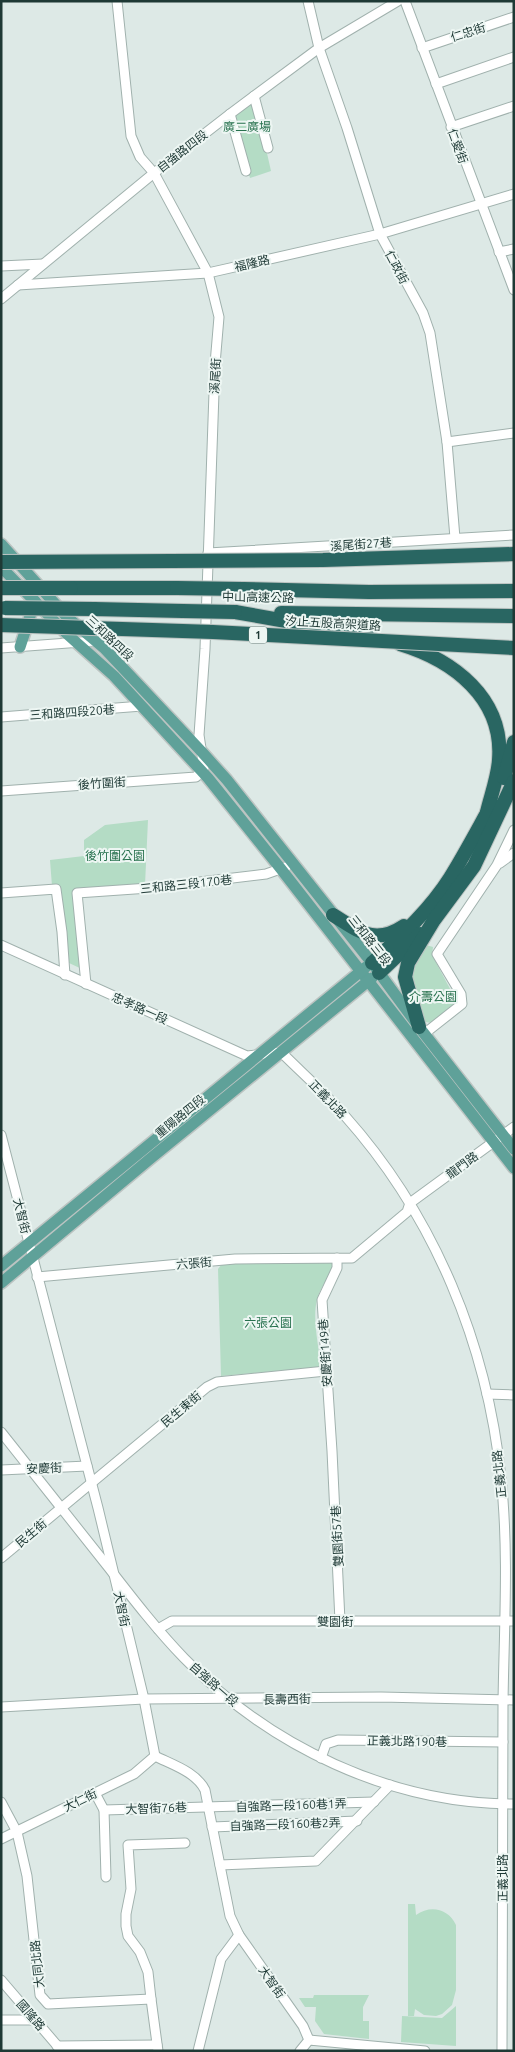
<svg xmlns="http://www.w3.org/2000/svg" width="515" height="2052" font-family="Ubuntu,'Noto Sans TC',sans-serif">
<rect width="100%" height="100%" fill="#dde9e6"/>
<!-- green -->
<g fill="#b4dcc5">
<path d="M255 100 271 171 250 178 231 118Z"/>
<path d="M148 820 145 885 74 889 84 970 69 963 60 886H52L50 860 84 856V840L105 825Z"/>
<path d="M426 945 433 947 432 955 456 1000 455 1004 432 1023 425 1022C415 1006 404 980 414 961 418 956 422 950 426 945Z"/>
<path d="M270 1261H334C331 1275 320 1287 317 1300 312 1319 319 1348 321 1367L221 1376 218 1269 221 1265Z"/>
<path d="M408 1904H415L416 1915C430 1905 448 1908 456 1925V1990L452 2005 442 2014 436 2016 424 2015 415 2009 414 2016H408Z"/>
<path d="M314 1995H369L363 2007V2021H369V2039L324 2034 315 2021 316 2007H305L299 1998H313Z"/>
<path d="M456 2006V2046L401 2042 402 2016 442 2018Z"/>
</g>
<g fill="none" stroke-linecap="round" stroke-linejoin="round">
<!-- minor casing -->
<g stroke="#a0b1ad" stroke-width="11">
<g id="minor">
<path d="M308 1 319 48 347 128 380 234 423 313 430 333 447 442 455 538"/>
<path d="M405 1 514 290"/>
<path d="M422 48 514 17"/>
<path d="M436 84 514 57"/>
<path d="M254 96 268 148"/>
<path d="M230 114 246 171"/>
<path d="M451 127 514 106"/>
<path d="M499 252 514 249"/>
<path d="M1 266 43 264"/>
<path d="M18 285 208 273 380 234 514 194"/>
<path d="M1 299 154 173 230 114 319 48 398 1"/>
<path d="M447 442 514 433"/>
<path d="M208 553 514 535"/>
<path d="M1 648 95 641"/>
<path d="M1 717 142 706"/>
<path d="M1 791 196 777 204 768 199 735 205 649 215 364 219 317 208 273 154 173 140 157 131 136 117 1"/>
<path d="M500 863 514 853"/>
<path d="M1 893 56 889 62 932 65 975"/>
<path d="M1 945 247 1056 281 1052C302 1073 325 1093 345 1116 435 1217 487 1344 501 1478 509 1553 504 1629 503 1703 502 1819 502 1935 502 2051"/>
<path d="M86 984 77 893 149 888 266 874 286 867"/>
<path d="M424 1034 462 1004 461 994 437 954 497 865 514 830"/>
<path d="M1 1135 98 1508 144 1699 155 1756"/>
<path d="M410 1203 514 1127"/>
<path d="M337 1258V1268L322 1300 332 1451 340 1621"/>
<path d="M37 1277 235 1259 352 1258 407 1212 410 1203"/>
<path d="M487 1394 514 1395"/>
<path d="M1 1432C37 1477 73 1523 109 1568 133 1599 157 1630 184 1658 269 1746 390 1804 514 1804"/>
<path d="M1 1470 87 1466"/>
<path d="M1 1558 207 1387 217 1382 326 1371"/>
<path d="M158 1629 172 1621H514"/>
<path d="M1 1707 144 1699 381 1697 514 1700"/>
<path d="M155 1756C173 1765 196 1772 205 1790L230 1916 239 1935 303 2026 309 2040"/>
<path d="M321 1758 326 1744 338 1740 503 1742"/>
<path d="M95 1793 104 1810 106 1877"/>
<path d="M1 1802 17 1832 27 1876 40 1995 48 2004 151 1999 158 2051"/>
<path d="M104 1810 374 1802"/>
<path d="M212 1827 357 1821"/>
<path d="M1 1839 134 1774 155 1756"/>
<path d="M220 1865 316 1861 390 1785"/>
<path d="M1 1980 61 2050"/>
<path d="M151 1999 148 1972 140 1952 128 1936 126 1926V1914L131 1889 128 1845 185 1843"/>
<path d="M1 2020H36"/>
<path d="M57 2046 157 2045"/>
<path d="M198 2051 221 1959 239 1935"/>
<path d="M300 2051 309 2040 425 2051"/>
</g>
</g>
<!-- major casing -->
<g stroke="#bcc4c2" stroke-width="14">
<g id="major">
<path d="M1 544 67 617 104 648 201 751 227 780 372 963 419 1027 514 1149"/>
<path d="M1 567 67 634 114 676 208 778 281 869 514 1168"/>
<path d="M20 647 35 601"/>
<path d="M1 1266 366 967"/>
<path d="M1 1283 151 1158 372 978"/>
</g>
</g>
<!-- highway casing -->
<g stroke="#bcc4c2" stroke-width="16">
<g id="highway">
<path d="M71 588H177"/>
<path d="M243 589 369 592 514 591"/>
<path d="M94 609 183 611"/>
<path d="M235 612 370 636"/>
<path d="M281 613 514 616"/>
<path d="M400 644C453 660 504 698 499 760 498 777 491 795 487 812"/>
<path d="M504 778 514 742"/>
<path d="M333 915C359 931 374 946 404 926"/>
<path d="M372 963C400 937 429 911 450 878 465 854 478 829 492 804"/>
<path d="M379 973 420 934"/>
<path d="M419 1027 405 977 408 963 434 920 474 866 514 781"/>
</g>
</g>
<!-- minor -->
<use href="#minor" stroke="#fff" stroke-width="9"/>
<!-- major -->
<use href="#major" stroke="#5fa199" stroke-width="11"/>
<!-- highway -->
<use href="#highway" stroke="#296662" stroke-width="14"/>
<!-- highway-bridge casing -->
<g stroke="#bcc4c2" stroke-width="16" stroke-linecap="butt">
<g id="highway-bridge">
<path d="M1 562 323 560 514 554"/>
<path d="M1 588H71"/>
<path d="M177 588 243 589"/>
<path d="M5 608 94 609"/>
<path d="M183 611 235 612"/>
<path d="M1 625 213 632 514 648"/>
</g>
</g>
<!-- highway-bridge -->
<use href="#highway-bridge" stroke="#296662" stroke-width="14"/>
</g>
<g text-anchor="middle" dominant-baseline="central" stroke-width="4" stroke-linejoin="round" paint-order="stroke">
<!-- shield labels -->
<rect fill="#edf6f3" stroke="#5c726e" stroke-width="1" x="249" y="626.5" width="18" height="17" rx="4"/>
<g font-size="11" font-weight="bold" fill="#1e3935">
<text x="258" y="635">1</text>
</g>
<!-- street labels -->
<g font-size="12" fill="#1e3935" stroke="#edf6f3">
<text transform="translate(468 32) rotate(-18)">仁忠街</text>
<text transform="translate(458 146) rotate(70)">仁愛街</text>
<text transform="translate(182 151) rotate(-38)">自強路四段</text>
<text transform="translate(252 263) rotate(-13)">福隆路</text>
<text transform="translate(397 267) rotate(62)">仁政街</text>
<text transform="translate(215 376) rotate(-87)">溪尾街</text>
<text transform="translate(361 544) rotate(-4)">溪尾街27巷</text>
<text transform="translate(258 597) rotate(1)">中山高速公路</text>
<text transform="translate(333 623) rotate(3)">汐止五股高架道路</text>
<text transform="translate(110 638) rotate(43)">三和路四段</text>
<text transform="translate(72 712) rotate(-4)">三和路四段20巷</text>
<text transform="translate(102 783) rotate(-4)">後竹圍街</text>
<text transform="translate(186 884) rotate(-6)">三和路三段170巷</text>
<text transform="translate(370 940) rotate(52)">三和路三段</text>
<text transform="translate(140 1008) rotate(24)">忠孝路一段</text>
<text transform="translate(328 1099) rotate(46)">正義北路</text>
<text transform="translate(180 1116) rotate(-39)">重陽路四段</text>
<text transform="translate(462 1165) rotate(-36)">龍門路</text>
<text transform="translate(22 1216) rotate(76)">大智街</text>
<text transform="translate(194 1263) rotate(-5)">六張街</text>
<text transform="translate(325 1353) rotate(-94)">安慶街149巷</text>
<text transform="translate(181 1409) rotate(-40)">民生東街</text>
<text transform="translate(44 1468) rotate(-2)">安慶街</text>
<text transform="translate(499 1474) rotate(-96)">正義北路</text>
<text transform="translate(31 1533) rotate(-40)">民生街</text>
<text transform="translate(337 1536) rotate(-93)">雙園街57巷</text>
<text transform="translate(122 1609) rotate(78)">大智街</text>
<text x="335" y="1621">雙園街</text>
<text transform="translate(214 1684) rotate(41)">自強路一段</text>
<text transform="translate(287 1699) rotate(-1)">長壽西街</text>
<text transform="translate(407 1741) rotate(1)">正義北路190巷</text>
<text transform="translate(80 1800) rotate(-26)">大仁街</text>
<text transform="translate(291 1805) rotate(-2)">自強路一段160巷1弄</text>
<text transform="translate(156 1808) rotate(-2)">大智街76巷</text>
<text transform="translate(285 1824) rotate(-2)">自強路一段160巷2弄</text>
<text transform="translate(502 1878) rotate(-90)">正義北路</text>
<text transform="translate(37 1964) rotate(-96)">大同北路</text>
<text transform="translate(272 1982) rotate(55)">大智街</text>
<text transform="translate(31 2015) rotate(49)">國隆路</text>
</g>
<!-- park labels -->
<g font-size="12" fill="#27714e" stroke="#edf6f3">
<text x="247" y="126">廣二廣場</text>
<text x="115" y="855">後竹圍公園</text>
<text x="433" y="996">介壽公園</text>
<text x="268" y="1322">六張公園</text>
</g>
</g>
<!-- border -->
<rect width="515" height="2052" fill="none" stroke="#1e3935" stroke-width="5"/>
</svg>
